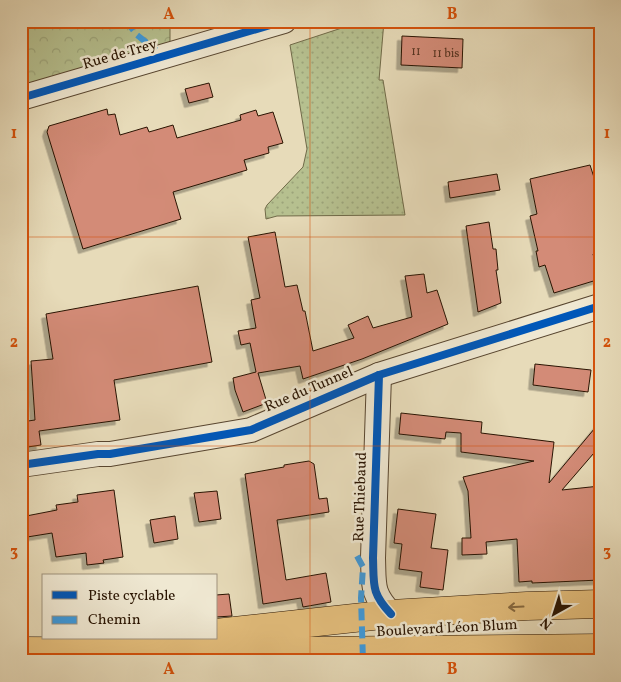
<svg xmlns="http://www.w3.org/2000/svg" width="621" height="682" font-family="Vollkorn,serif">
<defs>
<pattern id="grass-dots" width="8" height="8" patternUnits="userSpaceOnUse" patternTransform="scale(1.25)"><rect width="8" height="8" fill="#b6c08f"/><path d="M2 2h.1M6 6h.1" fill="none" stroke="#9ca47a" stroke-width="1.8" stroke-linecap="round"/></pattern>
<pattern id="forest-crowns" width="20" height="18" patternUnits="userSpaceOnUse" patternTransform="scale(1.25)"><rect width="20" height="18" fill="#b6c08f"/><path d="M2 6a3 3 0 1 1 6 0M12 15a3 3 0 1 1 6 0" fill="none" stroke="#9ca47a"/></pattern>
<filter id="shadow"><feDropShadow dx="-4.5" dy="4.5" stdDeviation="0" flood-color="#0004"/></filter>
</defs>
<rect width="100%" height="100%" fill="#e7dbb9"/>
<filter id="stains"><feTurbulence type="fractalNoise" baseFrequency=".004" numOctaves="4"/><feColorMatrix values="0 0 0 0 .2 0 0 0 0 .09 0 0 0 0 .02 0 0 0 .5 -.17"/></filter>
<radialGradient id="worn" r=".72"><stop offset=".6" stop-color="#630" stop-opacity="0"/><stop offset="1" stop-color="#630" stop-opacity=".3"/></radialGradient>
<!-- grass -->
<path fill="url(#grass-dots)" stroke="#706a48" d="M363 21H384L379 80H383L405 215 277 216 266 219 265 209 267 205 303 167 307 149 290 45Z"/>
<!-- forest -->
<path fill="url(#forest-crowns)" stroke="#706a48" d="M21 21H170V43L21 87Z"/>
<!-- building -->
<g fill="#d38b77" stroke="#291402" filter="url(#shadow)">
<path d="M402 36 463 39 462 68 401 65Z"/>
<path d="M209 83 213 97 189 103 185 89Z"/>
<path d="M107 109 108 115 115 114 120 135 147 127 149 132 173 125 177 138 241 120 240 115 256 110 258 116 273 112 283 143 268 147 269 153 244 160 247 170 173 192 181 219 83 249 47 132 49 126Z"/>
<path d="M590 165 600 196V252L593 254 600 279 554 293 545 265 539 267 536 251H538L530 216 537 214 530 179Z"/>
<path d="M497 174 500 190 450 198 448 182Z"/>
<path d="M489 222 493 249H496L498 270H496L501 303 478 312 466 226Z"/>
<path d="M275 232 285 287 297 285 303 311H305L313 351 354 338 348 325 368 316 373 328 412 317 405 276 424 274 427 293 437 290 448 324 362 359 303 379 300 366 258 373 267 403 243 412 235 390 233 378 256 372 250 343 241 345 238 331 256 328 251 300 260 298 248 237Z"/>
<path d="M198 286 212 362 114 380 120 420 39 431 41 445 21 448V422L35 420 31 361 53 359 46 314Z"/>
<path d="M535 364 591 370 588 392 533 385Z"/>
<path d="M401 413 482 422 481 433 554 442 549 483 600 422V446L562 490 600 486V580L532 583V581L519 582 517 539 486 542 487 554 462 555V538H471L468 491 463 477 534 461 461 452V433L446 432 445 439 399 434Z"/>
<path d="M309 461 314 464 319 499 327 498 329 512 277 520 286 580 326 573 331 602 303 607 301 598 263 604 245 474 284 467V465Z"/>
<path d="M114 490 123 557 103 560 104 563 87 565 86 553 56 557 52 533 21 538V517L57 510 56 505 78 502 77 495Z"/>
<path d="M217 491 221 519 199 522 194 493Z"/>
<path d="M398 509 436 514 431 548 448 550 443 590 420 587 422 572 399 569 402 544 394 543Z"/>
<path d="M175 516 178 539 154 543 150 520Z"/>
<path d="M229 594 232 616 216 617V595Z"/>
</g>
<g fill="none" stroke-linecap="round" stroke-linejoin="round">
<!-- minor casing -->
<g stroke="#584630" stroke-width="26">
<g id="minor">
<path d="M21 98 284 21"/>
<path d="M379 375 373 558C374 585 371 593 391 614"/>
<path d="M21 465 98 454H110L251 430 379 375 600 306"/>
</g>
</g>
<!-- major casing -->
<g stroke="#291402" stroke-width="29">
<g id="major">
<path d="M216 633 391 614 527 606 600 604"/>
<path d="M21 651 211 652 600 648"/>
</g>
</g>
<!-- minor -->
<use href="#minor" stroke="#efe8d2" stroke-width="24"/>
<!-- major -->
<use href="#major" stroke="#e4be7c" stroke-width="28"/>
<!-- quiet -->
<g stroke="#3d9add" stroke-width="6" stroke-dasharray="12 6" stroke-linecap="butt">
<path d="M126 21 137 35 156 50"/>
<path d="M357 556 363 567 361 598 363 661"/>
</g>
<!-- cycleway casing -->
<g stroke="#efe8d2" stroke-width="11">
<g id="cycleway">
<path d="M21 98 284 21"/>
<path d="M379 375 373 558C374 585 371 593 391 614"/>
<path d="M21 465 98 454H110L251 430 379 375 600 306"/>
</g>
</g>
<!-- cycleway -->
<use href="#cycleway" stroke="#0057b8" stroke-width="8"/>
</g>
<!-- one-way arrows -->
<defs><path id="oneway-shaft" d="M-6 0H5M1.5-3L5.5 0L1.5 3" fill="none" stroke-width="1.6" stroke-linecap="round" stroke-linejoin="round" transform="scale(1.25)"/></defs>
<use stroke="#86693f" href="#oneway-shaft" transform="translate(516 607) rotate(177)"/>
<!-- grid -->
<path fill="none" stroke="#d5520b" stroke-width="1" stroke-opacity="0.55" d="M310 21V661M21 237H600M21 446H600"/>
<g text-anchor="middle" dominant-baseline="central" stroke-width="5" stroke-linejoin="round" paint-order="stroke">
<!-- number labels -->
<g font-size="12" fill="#54321f">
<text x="416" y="52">11</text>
<text x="446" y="54">11 bis</text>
</g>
<!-- street labels -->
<g font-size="15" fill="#291402" stroke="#efe8d2">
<text transform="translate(120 55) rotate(-16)">Rue de Trey</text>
<text transform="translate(309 390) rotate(-23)">Rue du Tunnel</text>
<text transform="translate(361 497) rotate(-88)">Rue Thiebaud</text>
<text transform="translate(447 629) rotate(-3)">Boulevard Léon Blum</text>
</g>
</g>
<!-- margin -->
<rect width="621" height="682" fill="none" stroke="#e7dbb9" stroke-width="55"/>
<!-- legend -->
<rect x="42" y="574" width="175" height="65" fill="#efe8d2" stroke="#a0937f"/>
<rect x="52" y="591" width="25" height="8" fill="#0057b8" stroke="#a0937f"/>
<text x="88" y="600" font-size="15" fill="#291402">Piste cyclable</text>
<rect x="52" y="616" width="25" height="8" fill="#3d9add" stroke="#a0937f"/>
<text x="88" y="624" font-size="15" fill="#291402">Chemin</text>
<!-- north arrow -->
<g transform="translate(554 614) rotate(219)" stroke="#efe8d2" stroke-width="4" paint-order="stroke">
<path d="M0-4L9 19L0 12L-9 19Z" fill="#291402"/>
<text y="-8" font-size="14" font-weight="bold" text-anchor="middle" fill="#291402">N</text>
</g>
<rect x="28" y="28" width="566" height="626" fill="none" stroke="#d5520b" stroke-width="2"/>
<g font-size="16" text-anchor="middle" font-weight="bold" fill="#d5520b">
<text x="169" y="19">A</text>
<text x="452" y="19">B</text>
<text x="14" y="138">1</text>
<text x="607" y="138">1</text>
<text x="14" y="347">2</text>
<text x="607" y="347">2</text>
<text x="14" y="556">3</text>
<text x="607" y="556">3</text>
<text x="169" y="674">A</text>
<text x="452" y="674">B</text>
</g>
<rect width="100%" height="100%" filter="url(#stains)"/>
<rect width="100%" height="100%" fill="url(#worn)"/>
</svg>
